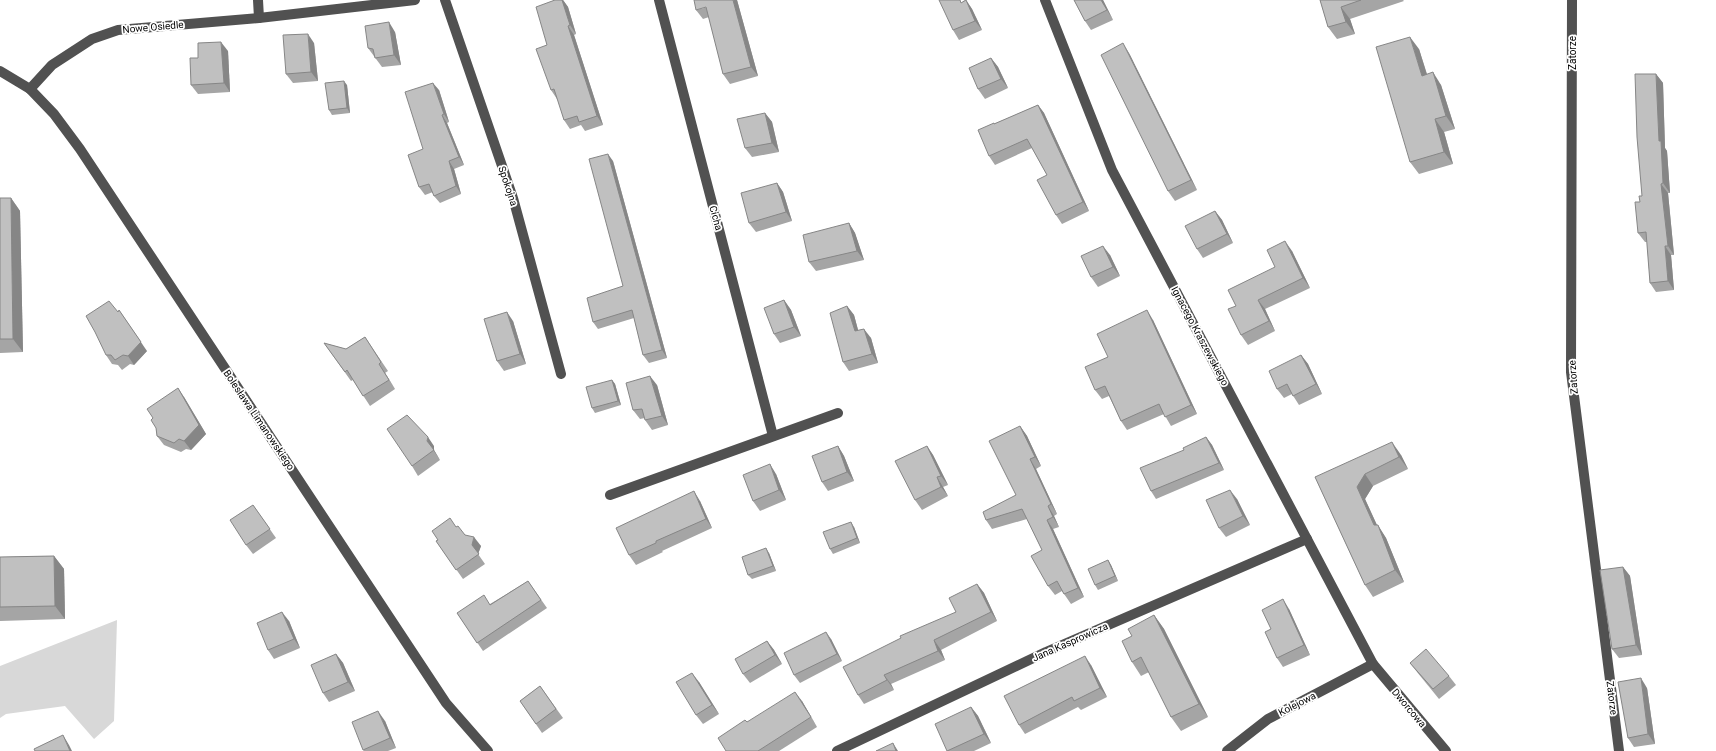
<svg xmlns="http://www.w3.org/2000/svg" width="1716" height="751" font-family="Roboto,sans-serif">
<rect width="100%" height="100%" fill="#fff"/>
<!-- green -->
<path fill="#d8d8d8" d="M117 620 114 721 94 739 65 706 6 714 0 718V666Z"/>
<g fill="none" stroke-linecap="round" stroke-linejoin="round">
<!-- minor -->
<g stroke="#515151" stroke-width="10">
<path d="M258 0 259 18"/>
<path d="M445 0 513 198 561 374"/>
<path d="M659 0 773 436"/>
<path d="M1045 0 1112 170 1373 664 1446 751"/>
<path d="M1572 0 1571 372 1619 751"/>
<path d="M0 71 30 89 54 114 80 149 446 703 488 751"/>
<path d="M30 89 52 65 92 39 118 30 259 18 415 0"/>
<path d="M610 495 838 413"/>
<path d="M837 751 1046 652 1307 539"/>
<path d="M1227 751 1268 719 1373 664"/>
</g>
</g>
<!-- wall -->
<g fill="#a5a5a5">
<path d="M555 0H563L568 7 576 34 574 35 603 125 585 131 581 125 570 129 564 120 558 99H557L551 90 547 45Z"/>
<path d="M737 0 758 76 730 84 723 74 709 17 703 19 696 10Z"/>
<path d="M966 0 972 9 982 30 959 40 953 30 963 1Z"/>
<path d="M1074 0H1103L1113 20 1091 30 1085 21Z"/>
<path d="M1320 0H1403L1404 1 1350 19 1355 34 1337 39 1328 27Z"/>
<path d="M395 32 401 65 382 67 368 48Z"/>
<path d="M314 43 318 81 293 83 286 74Z"/>
<path d="M1419 49 1427 74 1441 85 1455 129 1444 132 1453 164 1419 174 1410 162Z"/>
<path d="M228 51 230 92 198 94 191 85 198 58Z"/>
<path d="M1129 53 1197 190 1175 201 1168 191Z"/>
<path d="M991 58 998 67 1008 88 985 99 978 89Z"/>
<path d="M1656 74 1663 83 1665 148 1667 151 1670 193H1668L1674 255H1671L1674 290 1656 292 1650 283 1647 242H1645L1638 233 1640 202 1642 196Z"/>
<path d="M347 85 350 113 332 115 329 110Z"/>
<path d="M439 90 449 122 447 123 464 165 454 169 461 194 440 203 434 196 433 192 425 195 419 187Z"/>
<path d="M1038 105 1044 113 1089 211 1062 224 1056 215 1047 175 1032 148 995 165 989 156 994 124Z"/>
<path d="M765 113 772 122 779 152 752 157 745 148Z"/>
<path d="M613 161 667 358 649 363 643 355 634 318 598 329 593 322 623 286Z"/>
<path d="M777 183 783 192 792 221 756 232 749 223Z"/>
<path d="M0 198H11L20 211 23 352 0 353Z"/>
<path d="M1215 211 1222 220 1233 243 1203 258 1197 249Z"/>
<path d="M849 223 855 233 864 260 816 271 809 262Z"/>
<path d="M1292 251 1310 288 1265 309 1275 331 1248 345 1241 335 1275 267Z"/>
<path d="M1110 255 1120 276 1098 287 1091 277Z"/>
<path d="M784 300 791 310 801 336 780 343 774 334Z"/>
<path d="M847 306 854 315 858 330 871 338 878 363 849 371 843 362Z"/>
<path d="M1153 320 1197 414 1171 426 1164 414 1127 430 1121 421 1109 396 1102 399 1095 390 1108 357Z"/>
<path d="M513 321 526 364 504 371 497 361Z"/>
<path d="M365 337 388 371 385 373 395 389 370 406 353 380 351 381 324 343 346 349Z"/>
<path d="M147 351 134 365 130 364 122 370 118 365 112 364 106 355Z"/>
<path d="M1301 355 1308 364 1322 394 1299 405 1292 394 1284 398 1277 389Z"/>
<path d="M612 380 615 384 621 405 595 413 592 408Z"/>
<path d="M657 385 668 425 652 430 645 420V418L640 419 633 410Z"/>
<path d="M184 397 206 434 191 450 186 449 181 452 164 445 157 436 156 428Z"/>
<path d="M1020 426 1027 436 1041 466 1036 469 1057 514 1054 516 1059 527 1053 529 1084 597 1071 604 1062 591 1055 595 1048 586 1042 550 1027 519 992 529 986 520 1016 495Z"/>
<path d="M1206 437 1212 445 1224 470 1156 499 1151 491 1184 450Z"/>
<path d="M434 446V450L440 460 418 476 412 466Z"/>
<path d="M838 446 844 456 854 481 828 491 822 482Z"/>
<path d="M927 446 933 455 948 485 943 487 948 496 922 510 915 500Z"/>
<path d="M1401 455 1408 469 1373 486 1365 499 1377 525 1386 538 1404 582 1373 597 1365 585 1315 477Z"/>
<path d="M776 474 786 500 760 511 753 501Z"/>
<path d="M1237 499 1250 525 1226 537 1219 528Z"/>
<path d="M700 501 712 528 662 551 663 552 636 565 629 555Z"/>
<path d="M253 505 276 538 253 554 246 545Z"/>
<path d="M456 527 465 535 481 546 478 554 485 564 463 579 436 541Z"/>
<path d="M854 527 860 543 833 554 830 549Z"/>
<path d="M769 553 776 571 752 579 748 575Z"/>
<path d="M54 556 64 569 65 619 0 621V557Z"/>
<path d="M1108 560 1111 565 1118 581 1098 590 1095 585Z"/>
<path d="M1623 567 1630 576 1642 655 1619 658 1612 649Z"/>
<path d="M528 581 547 608 483 651 457 613 490 604Z"/>
<path d="M977 584 984 593 997 621 941 650 945 660 891 684 894 690 864 704 858 695 956 612Z"/>
<path d="M1289 609 1310 655 1283 667 1277 658 1271 629Z"/>
<path d="M1154 615 1164 629 1208 717 1181 731 1171 717 1149 672 1141 676 1132 662V636Z"/>
<path d="M289 621 300 648 274 659 268 650Z"/>
<path d="M831 639 842 661 800 683 794 675Z"/>
<path d="M767 641 774 650 782 664 750 683 743 674Z"/>
<path d="M336 654 343 663 355 691 329 702 323 693Z"/>
<path d="M1410 663 1449 676 1456 685 1439 699 1417 672Z"/>
<path d="M1091 665 1107 697 1081 710 1078 707 1025 734 1019 725Z"/>
<path d="M699 682 719 714 703 724 696 715Z"/>
<path d="M540 686 563 718 542 733 520 701Z"/>
<path d="M1647 688 1655 744 1634 747 1628 738Z"/>
<path d="M802 701 817 727 779 751H726L747 722Z"/>
<path d="M971 707 978 716 991 743 974 751H947Z"/>
<path d="M385 721 396 748 388 751H364L363 750Z"/>
</g>
<!-- shaded-wall -->
<g fill="#868686">
<path d="M562 0H563L568 7 576 34 570 25Z"/>
<path d="M733 0H737L758 76 751 67Z"/>
<path d="M966 0 972 9 982 30 975 21Z"/>
<path d="M1101 0H1103L1113 20Z"/>
<path d="M1341 7 1350 19 1355 34 1346 22Z"/>
<path d="M389 22 395 32 401 65 394 55Z"/>
<path d="M568 26 574 35 603 125 597 116Z"/>
<path d="M308 34 314 43 318 81 311 72Z"/>
<path d="M1410 37 1419 49 1431 88 1422 76Z"/>
<path d="M221 42 228 51 230 92 224 83Z"/>
<path d="M1123 43 1129 53 1197 190 1191 180Z"/>
<path d="M991 58 998 67 1008 88 1001 79Z"/>
<path d="M1433 72 1441 85 1455 129 1446 116Z"/>
<path d="M1656 74 1663 83 1665 148 1667 151 1670 193 1663 183 1659 141Z"/>
<path d="M344 81 347 85 350 113 347 108Z"/>
<path d="M433 83 439 90 449 122 444 114Z"/>
<path d="M1038 105 1044 113 1089 211 1083 202Z"/>
<path d="M765 113 772 122 779 152 772 143Z"/>
<path d="M442 115 447 123 464 165 459 157Z"/>
<path d="M1435 119 1444 132 1453 164 1444 152Z"/>
<path d="M608 154 613 161 667 358 662 350Z"/>
<path d="M449 161 454 169 461 194 456 186Z"/>
<path d="M777 183 783 192 792 221 786 212Z"/>
<path d="M1661 184 1668 193 1674 255 1668 246Z"/>
<path d="M11 198 20 211 23 352 13 339Z"/>
<path d="M1215 211 1222 220 1233 243 1227 234Z"/>
<path d="M849 223 855 233 864 260 857 251Z"/>
<path d="M1285 241 1292 251 1310 288 1303 278Z"/>
<path d="M1103 246 1110 255 1120 276 1113 267Z"/>
<path d="M1665 246 1671 255 1674 290 1668 281Z"/>
<path d="M784 300 791 310 801 336 794 327Z"/>
<path d="M1258 300 1265 309 1275 331 1269 321Z"/>
<path d="M847 306 854 315 861 341 855 331Z"/>
<path d="M119 310 147 351 134 365 128 356Z"/>
<path d="M1147 310 1153 320 1197 414 1191 405Z"/>
<path d="M507 312 513 321 526 364 520 354Z"/>
<path d="M864 329 871 338 878 363 872 354Z"/>
<path d="M1301 355 1308 364 1322 394 1316 384Z"/>
<path d="M379 364 385 373 395 389 389 380Z"/>
<path d="M650 376 657 385 668 425 662 416Z"/>
<path d="M612 380 615 384 621 405 618 401Z"/>
<path d="M178 388 184 397 206 434 191 450 184 441Z"/>
<path d="M1020 426 1027 436 1041 466 1035 457Z"/>
<path d="M428 437 434 446V450L440 460 427 441Z"/>
<path d="M1206 437 1212 445 1224 470 1219 463Z"/>
<path d="M1392 442 1401 455 1408 469 1399 457Z"/>
<path d="M838 446 844 456 854 481 847 472Z"/>
<path d="M927 446 933 455 948 485 941 476Z"/>
<path d="M1030 459 1036 469 1057 514 1051 504Z"/>
<path d="M770 464 776 474 786 500 779 490Z"/>
<path d="M1365 474 1373 486 1365 499 1380 532 1378 525 1386 538 1404 582 1395 570 1357 487Z"/>
<path d="M937 477 943 487 948 496 941 487Z"/>
<path d="M1230 490 1237 499 1250 525 1243 516Z"/>
<path d="M694 491 700 501 712 528 706 519Z"/>
<path d="M1048 506 1054 516 1059 527 1053 517Z"/>
<path d="M1047 520 1053 529 1084 597 1078 588Z"/>
<path d="M851 522 854 527 860 543 857 538Z"/>
<path d="M474 537 481 546 478 554 472 545Z"/>
<path d="M766 548 769 553 776 571 773 566Z"/>
<path d="M54 556 64 569 65 619 55 606Z"/>
<path d="M1108 560 1111 565 1118 581 1115 576Z"/>
<path d="M1623 567 1630 576 1642 655 1636 645Z"/>
<path d="M977 584 984 593 997 621 991 612Z"/>
<path d="M1283 599 1289 609 1310 655 1304 645Z"/>
<path d="M282 612 289 621 300 648 294 639Z"/>
<path d="M1154 615 1164 629 1208 717 1199 704Z"/>
<path d="M826 632 831 639 842 661 837 654Z"/>
<path d="M934 640 941 650 945 660 938 651Z"/>
<path d="M767 641 774 650 782 664 775 655Z"/>
<path d="M336 654 343 663 355 691 348 682Z"/>
<path d="M1085 656 1091 665 1107 697 1100 688Z"/>
<path d="M692 673 699 682 719 714 712 705Z"/>
<path d="M884 675 891 684 894 690 887 680Z"/>
<path d="M1641 678 1647 688 1655 744 1648 734Z"/>
<path d="M795 692 802 701 817 727 811 717Z"/>
<path d="M971 707 978 716 991 743 984 734Z"/>
<path d="M378 711 385 721 396 748 390 738Z"/>
<path d="M63 735 69 745 72 751H70Z"/>
<path d="M893 743 898 751H896Z"/>
</g>
<!-- building -->
<g fill="#c0c0c0" stroke="#868686">
<path d="M555 0H562L570 25 568 26 597 116 579 122 577 116 564 120 554 89 551 90 536 49 547 45 536 7Z"/>
<path d="M694 0H733L751 67 723 74 706 7 696 10Z"/>
<path d="M939 0H960L961 3 966 0 975 21 953 30Z"/>
<path d="M1074 0H1101L1107 10 1085 21Z"/>
<path d="M1320 0H1361L1341 7 1346 22 1328 27Z"/>
<path d="M389 22 394 55 375 58 373 49 368 48 365 26Z"/>
<path d="M308 34 311 72 286 74 283 35Z"/>
<path d="M1410 37 1422 76 1433 72 1446 116 1435 119 1444 152 1410 162 1376 47Z"/>
<path d="M221 42 224 83 191 85 190 58H198V43Z"/>
<path d="M1123 43 1191 180 1168 191 1101 55Z"/>
<path d="M991 58 1001 79 978 89 969 68Z"/>
<path d="M1635 74H1656L1659 141H1661L1663 183 1661 184 1668 246H1665L1668 281 1650 283 1646 232 1638 233 1635 202H1640L1639 196H1642L1637 137Z"/>
<path d="M344 81 347 108 329 110 325 83Z"/>
<path d="M433 83 444 114 442 115 459 157 449 161 456 186 434 196 429 184 419 187 408 155 423 149 405 92Z"/>
<path d="M1038 105 1083 202 1056 215 1037 180 1047 175 1027 139 989 156 978 130 994 123V124Z"/>
<path d="M765 113 772 143 745 148 737 119Z"/>
<path d="M608 154 662 350 643 355 632 310 593 322 587 298 623 286 589 159Z"/>
<path d="M777 183 786 212 749 223 741 193Z"/>
<path d="M0 198H11L13 339H0Z"/>
<path d="M1215 211 1227 234 1197 249 1185 226Z"/>
<path d="M849 223 857 251 809 262 803 235Z"/>
<path d="M1285 241 1303 278 1258 300 1269 321 1241 335 1228 309 1236 306 1228 290 1275 267 1267 250Z"/>
<path d="M1103 246 1113 267 1091 277 1081 256Z"/>
<path d="M784 300 794 327 774 334 764 308Z"/>
<path d="M109 301 118 312 119 310 141 342 128 356 123 355 115 360 111 355H106L95 332 86 316Z"/>
<path d="M847 306 855 331 864 329 872 354 843 362 830 313Z"/>
<path d="M1147 310 1191 405 1165 417 1159 404 1121 421 1105 386 1095 390 1085 367 1108 357 1097 334Z"/>
<path d="M507 312 520 354 497 361 484 319Z"/>
<path d="M365 337 381 362 379 364 389 380 363 396 347 370 345 372 324 343 346 349Z"/>
<path d="M1301 355 1316 384 1293 396 1287 384 1277 389 1269 371Z"/>
<path d="M650 376 662 416 645 420 642 409 633 410 626 383Z"/>
<path d="M612 380 618 401 592 408 586 387Z"/>
<path d="M178 388 199 425 184 441 179 439 174 443 157 436 156 428 151 420 153 418 147 409Z"/>
<path d="M407 415 428 437 427 441 434 450 412 466 387 429Z"/>
<path d="M1020 426 1035 457 1030 459 1051 504 1048 506 1053 517 1047 520 1078 588 1064 594 1057 581 1048 586 1031 556 1042 550 1022 509 986 520 983 512 1016 495 989 441Z"/>
<path d="M1206 437 1219 463 1151 491 1140 468 1184 450 1183 448Z"/>
<path d="M1392 442 1399 457 1365 474 1357 487 1374 525H1378L1395 570 1365 585 1315 477Z"/>
<path d="M838 446 847 472 822 482 812 456Z"/>
<path d="M927 446 941 476 937 477 941 487 915 500 895 461Z"/>
<path d="M770 464 779 490 753 501 743 475Z"/>
<path d="M1230 490 1243 516 1219 528 1206 500Z"/>
<path d="M694 491 706 519 656 541V543L629 555 616 528Z"/>
<path d="M253 505 270 529 246 545 230 520Z"/>
<path d="M450 518 456 527 458 526 465 535 474 537 472 545 479 554 456 570 436 541 438 540 432 531Z"/>
<path d="M851 522 857 538 830 549 823 532Z"/>
<path d="M766 548 773 566 748 575 742 557Z"/>
<path d="M54 556 55 606 0 607V557Z"/>
<path d="M1108 560 1115 576 1095 585 1088 569Z"/>
<path d="M1623 567 1636 645 1612 649 1600 570Z"/>
<path d="M528 581 541 600 477 643 457 613 484 595 490 605Z"/>
<path d="M977 584 991 612 934 640 938 651 884 675 887 680 858 695 843 667 901 638 900 636 956 612 949 598Z"/>
<path d="M1283 599 1304 645 1277 658 1265 632 1271 629 1262 610Z"/>
<path d="M282 612 294 639 268 650 257 623Z"/>
<path d="M1154 615 1199 704 1171 717 1141 657 1132 662 1122 641 1132 636 1128 629Z"/>
<path d="M826 632 837 654 794 675 784 653Z"/>
<path d="M767 641 775 655 743 674 735 659Z"/>
<path d="M1426 649 1449 676 1433 689 1410 663Z"/>
<path d="M336 654 348 682 323 693 311 665Z"/>
<path d="M1085 656 1100 688 1074 701 1072 697 1019 725 1004 696Z"/>
<path d="M692 673 712 705 696 715 676 682Z"/>
<path d="M1641 678 1648 734 1628 738 1618 682Z"/>
<path d="M540 686 556 709 536 724 520 701Z"/>
<path d="M795 692 811 717 758 751H726L718 738 745 720 747 722Z"/>
<path d="M971 707 984 734 947 751 935 724Z"/>
<path d="M378 711 390 738 363 750 352 722Z"/>
<path d="M63 735 70 751H35L34 749Z"/>
<path d="M893 743 896 751H876Z"/>
</g>
<g text-anchor="middle" dominant-baseline="central" stroke-width="3.5" stroke-linejoin="round" paint-order="stroke">
<!-- street labels -->
<g font-size="10" fill="#000" stroke="#fff">
<text transform="translate(153 27) rotate(-5)">Nowe Osiedle</text>
<text transform="translate(1572 53) rotate(-90)">Zatorze</text>
<text transform="translate(508 186) rotate(72)">Spokojna</text>
<text transform="translate(716 218) rotate(75)">Cicha</text>
<text transform="translate(1200 336) rotate(62)">Ignacego Kraszewskiego</text>
<text transform="translate(1573 377) rotate(-94)">Zatorze</text>
<text transform="translate(259 420) rotate(56)">Bolesława Limanowskiego</text>
<text transform="translate(1070 642) rotate(-24)">Jana Kasprowicza</text>
<text transform="translate(1612 698) rotate(83)">Zatorze</text>
<text transform="translate(1297 704) rotate(-27)">Kolejowa</text>
<text transform="translate(1409 708) rotate(50)">Dworcowa</text>
</g>
</g>
</svg>
